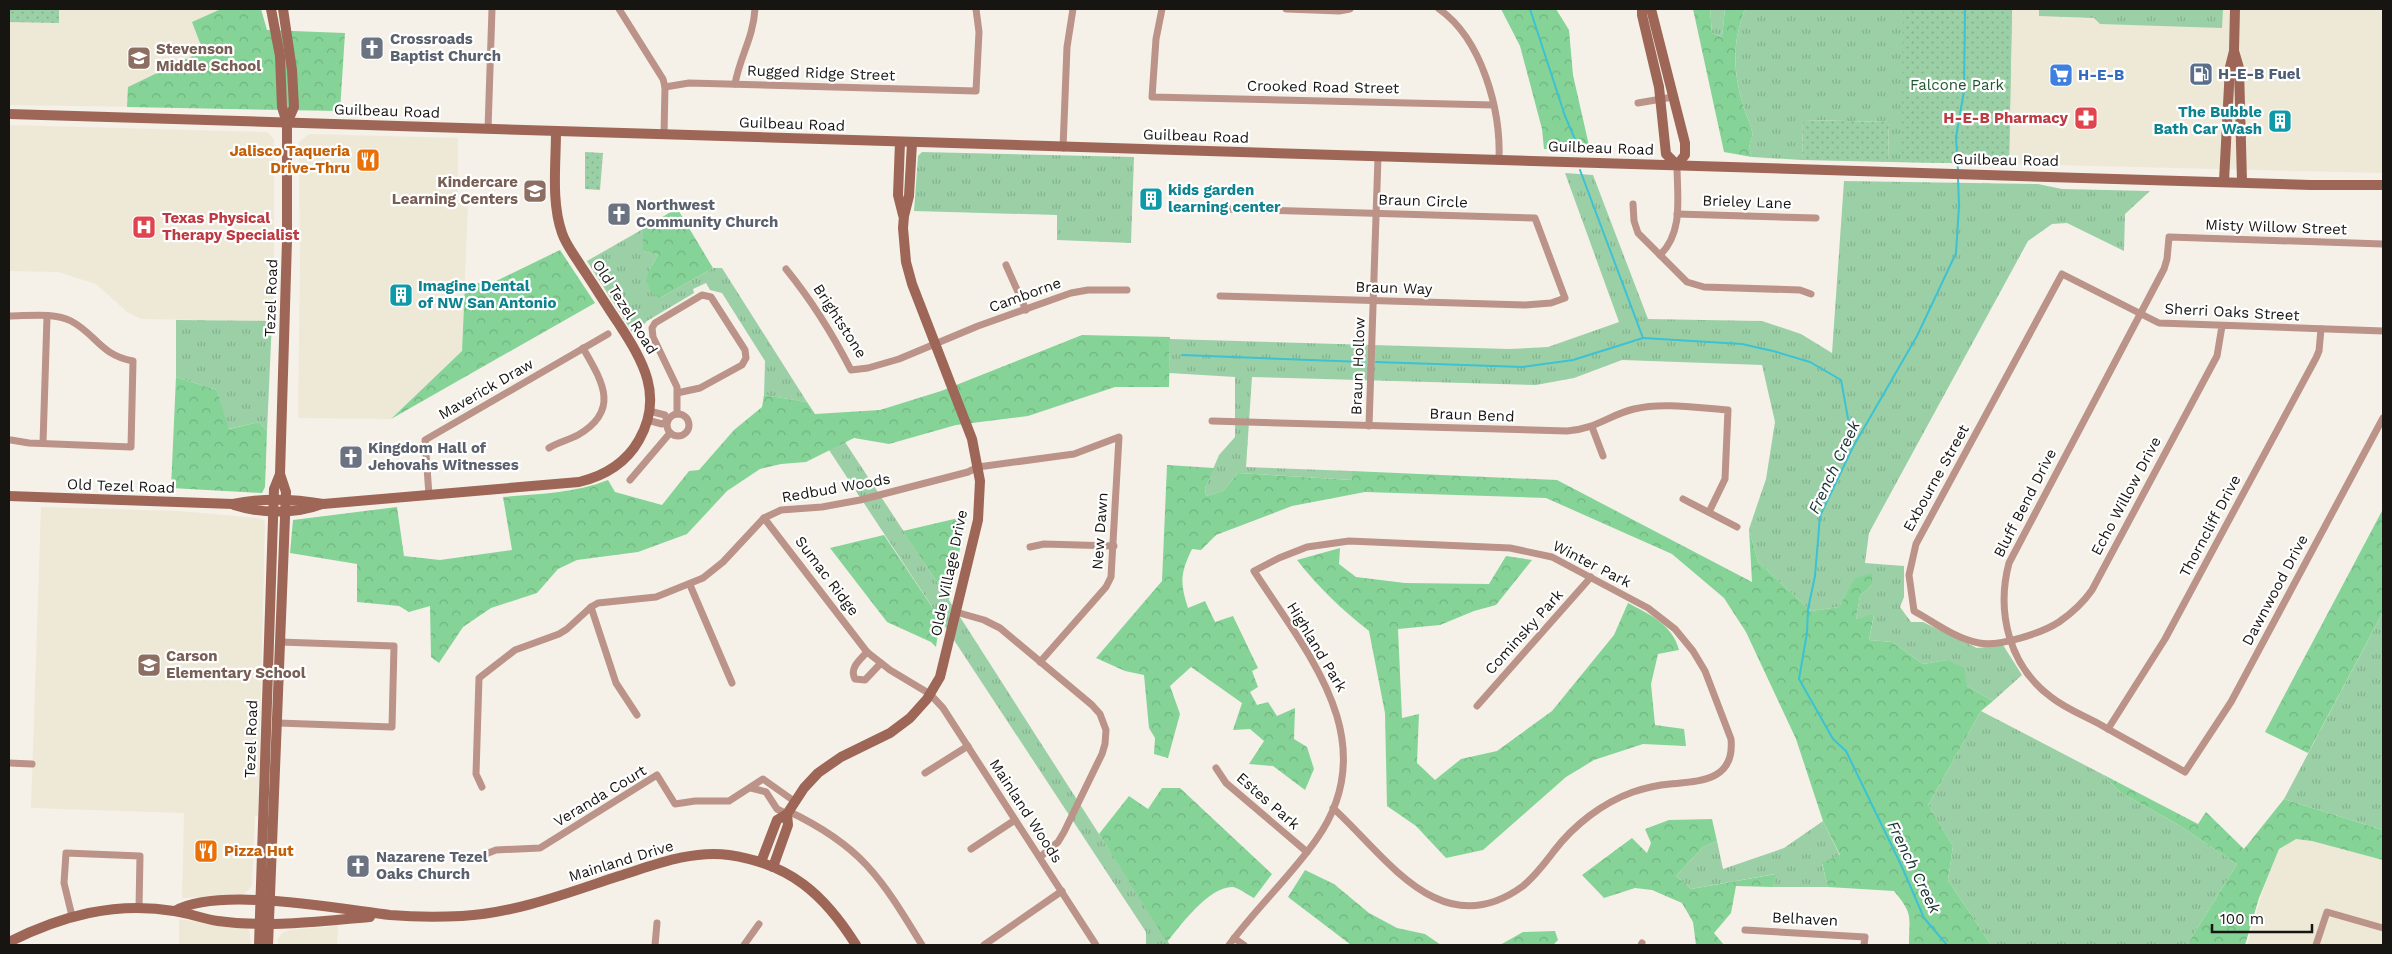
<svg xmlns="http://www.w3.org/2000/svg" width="2392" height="954" font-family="'Work Sans',sans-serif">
<defs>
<pattern id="grass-tufts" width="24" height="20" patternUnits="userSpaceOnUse" patternTransform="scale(1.25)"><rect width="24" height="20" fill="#9bd0a6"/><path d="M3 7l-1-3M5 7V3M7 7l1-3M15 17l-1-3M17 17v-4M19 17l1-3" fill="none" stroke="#85b28e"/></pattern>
<pattern id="forest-crowns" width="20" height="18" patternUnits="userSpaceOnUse" patternTransform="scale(1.25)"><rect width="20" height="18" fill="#85d397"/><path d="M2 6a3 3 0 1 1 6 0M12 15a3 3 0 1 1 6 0" fill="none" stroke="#72b481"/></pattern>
<pattern id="park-dots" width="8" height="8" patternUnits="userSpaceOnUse" patternTransform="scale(1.25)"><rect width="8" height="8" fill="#9bd0a6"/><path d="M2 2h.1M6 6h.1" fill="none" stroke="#85b28e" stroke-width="1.8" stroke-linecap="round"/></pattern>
</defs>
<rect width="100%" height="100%" fill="#f5f1e8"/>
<!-- built -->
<g fill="#eee8d7">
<path d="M9 9H261L266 109 9 105Z"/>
<path d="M2012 9H2383V173L2009 164Z"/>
<path d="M9 125 267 132 274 139V321L141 319 127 312 96 284 58 272 9 271Z"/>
<path d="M309 134 458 138V203L468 204 462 351 391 419 298 418 300 267 299 142Z"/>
<path d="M41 507 179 511 259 518 265 521 258 816H255L252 886 243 895 182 898 184 813 31 808Z"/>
<path d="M2282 825 2383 855V945H2247Z"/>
<path d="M179 919 249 929 251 945H179Z"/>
<path d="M338 926 337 945H278V939L282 933 289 930Z"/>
</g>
<!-- grass -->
<g fill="url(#grass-tufts)">
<path d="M1710 9H1725L1722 37 1712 33Z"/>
<path d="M1745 9H2012L2009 164 1888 162 1889 122 1803 120 1802 160 1752 157C1746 141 1754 141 1752 131 1750 122 1745 113 1743 105 1733 70 1732 43 1745 9Z"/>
<path d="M2039 9H2223L2222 28 2100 24 2094 18 2039 16Z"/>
<path d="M922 152 1134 157 1131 243 1057 240V215L914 211 918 156Z"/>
<path d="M1565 173 1593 175 1648 319 1762 321 1801 334 1832 353 1844 181 2038 184 2062 189 2150 191 2125 214 2124 251 2067 223 2052 224 2028 241 1869 533 1865 563 1904 566V597L1900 607 1911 622H1923L1977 648 2003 645 2022 675 1993 701 1967 686 1947 660 1923 664 1892 642 1869 640 1874 615 1856 619 1860 596 1872 585 1854 580 1839 607 1811 611 1758 562 1749 529 1766 479 1775 422 1762 365 1622 360 1574 378 1536 385 1252 377 1246 467 1352 471V480L1238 473 1223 491 1206 496 1205 488 1219 455 1235 437V377L1169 373 1170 339 1509 349 1548 347 1619 322Z"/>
<path d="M643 229V251L658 255 649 270 660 298 713 268H722L807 402 764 395 765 361 722 293 710 290 706 283 693 289 694 293 647 321 634 335 587 261Z"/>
<path d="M176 320 272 321 267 431 259 422 228 429 217 390 176 377Z"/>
<path d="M845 442 962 620 1170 945H1146V932L829 450Z"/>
<path d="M2383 612V830L2284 799Z"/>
<path d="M1981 711 2102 774 2120 792 2177 824 2237 864 2187 945H1991L1948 880 1953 846 1928 805Z"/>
<path d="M1823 821 1840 856 1822 864 1828 887H1773L1775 874 1691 889 1676 876 1703 847 1717 841 1723 869 1784 848Z"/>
</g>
<!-- forest -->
<g fill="url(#forest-crowns)">
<path d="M221 9H261L267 30 345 33 340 111 127 107 128 87 203 51 192 22Z"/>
<path d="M1501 9H1556L1569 30 1573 75 1590 150 1544 149 1542 129 1520 46Z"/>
<path d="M1693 9H1710L1712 33 1722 37 1725 9H1745C1732 43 1733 70 1743 105 1745 113 1750 122 1752 131 1754 141 1746 141 1752 157L1724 152Z"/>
<path d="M677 208 713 268 660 298 652 293 646 281 649 270 658 255 643 251V229Z"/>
<path d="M560 250 595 303 391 419 462 351 465 282 490 284Z"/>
<path d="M1082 335 1170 337 1169 387H1115L1028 416 956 425 889 444 854 438 806 462 781 464 760 469 727 491 687 534 638 552 577 560 558 569 537 593 491 608 463 627 439 663 431 657 430 606 409 612 399 606 357 602V564L290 553 293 520 397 507 404 556 440 560 512 550 503 497C538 494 575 493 608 480L615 492 662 505 689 471 699 470 734 430 762 407 764 395 807 402 815 414 880 410 941 391Z"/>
<path d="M176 377 217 390 229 429 259 422 267 431 265 487 262 493 171 488Z"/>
<path d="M1167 465 1214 468 1205 488 1206 496 1223 491 1238 473 1352 480V471L1557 480 1752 582 1749 529 1758 562 1811 611 1839 607 1854 579 1872 573V585L1860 596 1856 619 1874 614 1869 640 1892 642 1923 664 1947 660 1964 668 1967 686 1993 701 1981 711 1928 805 1953 846 1948 880 1991 945H1909C1909 916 1914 915 1894 891L1828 887 1822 863 1840 855 1823 821 1796 739 1746 632 1724 598 1672 554 1546 498 1365 492 1292 506 1216 535 1201 550 1192 549C1180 574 1180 582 1188 608L1205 601 1215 622 1233 616 1258 668 1252 671 1258 687 1250 692 1257 705 1268 702 1277 716 1295 708 1294 739 1307 747 1314 769 1305 790 1273 766 1249 764 1264 741 1250 729 1233 730 1242 703 1191 667 1170 686 1180 714 1168 758 1154 754 1155 738 1149 728 1144 675 1125 671 1096 658 1162 581Z"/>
<path d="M2383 509V612L2308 753 2265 732Z"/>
<path d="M967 516 949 600 903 531Z"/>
<path d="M884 535 940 619 936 647 931 642 887 622 830 548Z"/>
<path d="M1340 548 1339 564 1356 577 1405 583 1489 584 1506 556 1532 560 1496 605 1474 611 1440 625 1398 629 1402 718 1419 714 1417 763 1435 780 1461 759 1497 751 1552 711 1614 635 1628 603C1649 614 1673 625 1679 650L1658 654 1651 684 1655 725 1684 729 1686 746 1643 744 1594 760 1566 777 1483 850 1446 858 1416 826 1387 806 1385 713 1369 631C1342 610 1318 587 1297 560Z"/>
<path d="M2102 774 2198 824 2206 812 2244 849 2284 799 2383 830V860L2312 841 2296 839 2279 849 2259 898 2245 945H2187L2237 864 2177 824 2120 792Z"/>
<path d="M1162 788H1180L1272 874 1254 898C1248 895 1239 888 1233 887 1209 886 1181 925 1167 942L1099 834 1129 796 1148 809Z"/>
<path d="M1712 819 1717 841 1703 847 1676 876 1691 889 1776 874 1773 887 1736 886 1731 913 1714 933 1724 945H1696L1693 922 1682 903 1652 890 1635 888 1604 898 1582 875 1632 838 1647 853 1651 843 1645 829 1669 820Z"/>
<path d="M1305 870 1334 884 1369 913 1397 928 1425 934 1441 945H1351L1288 897Z"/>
<path d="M1555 931 1558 940 1553 945H1500L1523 932Z"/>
</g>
<!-- park -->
<g fill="url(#park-dots)">
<path d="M9 9H59V23L9 22Z"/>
<path d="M1903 9H2012L2009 164 1902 162Z"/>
<path d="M1803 120 1889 122 1888 162 1802 160Z"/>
<path d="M585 152 603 153 600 190 585 189Z"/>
</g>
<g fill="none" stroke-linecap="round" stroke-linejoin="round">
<!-- stream -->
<g stroke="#3cc2d4" stroke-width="2">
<path d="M1530 9 1565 116 1581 153"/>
<path d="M1580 170 1643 338"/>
<path d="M1958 171 1956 137 1964 91 1965 9"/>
<path d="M1182 355 1364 362"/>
<path d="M1376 362 1523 367 1573 360 1643 338 1742 344 1773 351 1810 362 1841 380 1853 446"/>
<path d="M1947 945 1924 918 1902 867 1846 751 1833 739 1799 679 1807 633 1808 609 1815 576 1820 516 1853 447 1917 336 1956 253 1959 206 1958 178"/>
</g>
<!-- street -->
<g stroke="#bb9388" stroke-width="7">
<path d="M619 9 663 79 665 87 664 135"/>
<path d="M1162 9 1156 39 1152 97 1493 105"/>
<path d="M1286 9 1339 11 1350 9"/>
<path d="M1439 9C1482 39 1501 110 1499 160"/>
<path d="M735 84C740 56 753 39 755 9"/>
<path d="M665 87 689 83 976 91 979 32 976 9"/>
<path d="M1638 103 1673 97"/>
<path d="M488 129 492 9"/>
<path d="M1063 148 1067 47 1073 9"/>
<path d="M1633 204 1634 221 1638 233 1687 282 1704 287 1800 290 1811 294"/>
<path d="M1677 214 1816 218"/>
<path d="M2383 244 2169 237 2167 259 2164 269 2009 563C1996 612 2009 666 2051 697 2066 709 2085 716 2101 725 2129 741 2157 756 2185 772L2231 702 2383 418"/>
<path d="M1660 255C1684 232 1677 196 1677 165"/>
<path d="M1006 265 1026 310"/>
<path d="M786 269C812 301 832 333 851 370L868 368 899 359 978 326 1071 293 1088 290H1127"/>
<path d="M1220 296 1525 305 1551 303 1565 298 1535 218 1224 209"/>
<path d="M9 316C28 316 54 312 71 321 96 334 100 355 133 361L131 447 29 443 11 440"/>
<path d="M2222 326 2217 356 2092 590C2083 603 2072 613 2059 622 2042 633 1999 647 1979 643 1956 639 1934 622 1914 611L1909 575 1916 544 2062 274 2159 323 2383 331"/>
<circle cx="678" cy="425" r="11"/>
<path d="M677 414V387L653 337 652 328 655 323 702 295 711 297 745 350 746 358 742 365 700 388 677 393"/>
<path d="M647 420 662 424 667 421 665 415 649 411"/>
<path d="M1212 421 1567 431C1596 429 1609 415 1634 409 1663 402 1698 408 1728 410L1725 479 1709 512"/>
<path d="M1369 426 1378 157"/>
<path d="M1592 427 1603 456"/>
<path d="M43 443 47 317"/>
<path d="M549 448C558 442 569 440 578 435 621 410 602 381 583 348"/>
<path d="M630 480 670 433"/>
<path d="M429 495 425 440 608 334"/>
<path d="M1683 499 1737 527"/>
<path d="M764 518 867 652 890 670 930 694 943 708 1096 945"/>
<path d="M1030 547 1044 544 1114 546"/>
<path d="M690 585 732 683"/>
<path d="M591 607 616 683 637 715"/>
<path d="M956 612 984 620 1000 628 1092 705 1100 714 1106 730 1105 744 1102 754 1064 832 1058 842 1040 857"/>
<path d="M867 652C860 660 849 668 855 679L865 680 881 663"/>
<path d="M1477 706 1591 577"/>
<path d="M278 723 392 727 394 646 280 642"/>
<path d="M2108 729 2165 639 2316 358 2319 351 2321 329"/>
<path d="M9 763 32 764"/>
<path d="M1216 768 1226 783 1307 852"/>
<path d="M925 773 968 746"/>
<path d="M482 787 476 774 479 678 515 650 559 634 567 629 591 607 598 603 656 597 703 578 723 562 764 518 781 510 822 507 860 500 968 472 978 467 1074 454 1119 437 1111 577 1106 587 1040 662"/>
<path d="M751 788 766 792 777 809 787 814"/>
<path d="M788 811C862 846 881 878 922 945"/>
<path d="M971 849 1015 820"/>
<path d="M478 857 496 850 540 848 657 775 675 804 695 801H729L763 779 794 801"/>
<path d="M72 916 64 883 66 853 140 856 139 908"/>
<path d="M1745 930 1865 937 1864 945"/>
<path d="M1234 938 1244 945"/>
<path d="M655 945 657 923"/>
<path d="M744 945 759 924"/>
<path d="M984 945 1062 891"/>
<path d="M1229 945C1256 908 1290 877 1316 840 1386 742 1307 653 1254 571L1279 558 1307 547 1349 541 1510 548 1552 557 1648 608 1675 629 1693 651 1705 671 1731 739C1735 781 1700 781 1670 784 1658 785 1645 788 1633 792 1602 803 1574 825 1554 851 1544 864 1536 875 1523 886 1441 946 1386 856 1333 808"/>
<path d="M1641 945 1642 943"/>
<path d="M2316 945 2327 912 2383 928"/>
</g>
<!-- secondary -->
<g stroke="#9e6656" stroke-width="10">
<path d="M283 9 292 70 294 107 287 123"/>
<path d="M1642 9V15L1659 87 1666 154 1677 165"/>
<path d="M1651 9 1685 143V155L1677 165"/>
<path d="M2234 51 2239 68 2242 182"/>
<path d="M9 114 2311 185H2383"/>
<path d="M900 142 898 195 903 215"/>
<path d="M2224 181 2230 67 2234 51 2235 9"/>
<path d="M9 496 233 504C262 498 295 499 323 504L579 482C604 476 626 463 639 440 664 396 643 361 619 324 606 305 594 285 581 266 575 256 566 245 562 233 551 202 556 164 556 131"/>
<path d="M234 505C262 514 295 514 322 504"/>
<path d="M761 862 777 820 787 814"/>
<path d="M773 867 788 825 787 814 804 788 818 773 841 757 890 733 910 718 927 699 940 677 978 520 980 481 972 439 912 284 906 262 903 228 904 216 909 196 912 143"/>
<path d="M175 911C218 886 339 909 390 915 414 917 439 917 462 916 516 913 567 893 619 876 654 865 691 850 729 855 790 864 824 894 856 945"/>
<path d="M9 942C61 916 115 901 174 911 189 913 203 919 218 921 269 928 320 921 370 917"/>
<path d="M259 945 274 489 280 474"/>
<path d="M268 945 286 492 280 474 287 240V123L282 107 280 56 271 9"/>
</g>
</g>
<!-- icons -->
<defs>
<g id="church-square" transform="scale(1.25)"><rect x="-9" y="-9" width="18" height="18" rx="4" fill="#6b7280" stroke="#fff"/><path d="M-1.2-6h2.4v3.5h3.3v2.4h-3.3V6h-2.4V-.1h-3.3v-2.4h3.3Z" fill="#fff"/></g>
<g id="school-square" transform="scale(1.25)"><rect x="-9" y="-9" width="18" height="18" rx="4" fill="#8d6e63" stroke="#fff"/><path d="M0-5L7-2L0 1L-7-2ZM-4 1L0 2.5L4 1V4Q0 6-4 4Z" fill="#fff"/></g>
<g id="fuel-square" transform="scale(1.25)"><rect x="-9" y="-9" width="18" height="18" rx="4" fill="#5c6f8a" stroke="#fff"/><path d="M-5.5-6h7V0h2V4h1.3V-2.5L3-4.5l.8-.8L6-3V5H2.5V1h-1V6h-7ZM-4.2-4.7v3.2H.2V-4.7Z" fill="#fff"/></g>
<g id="supermarket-square" transform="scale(1.25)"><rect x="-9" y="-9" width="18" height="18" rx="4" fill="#3f7fe0" stroke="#fff"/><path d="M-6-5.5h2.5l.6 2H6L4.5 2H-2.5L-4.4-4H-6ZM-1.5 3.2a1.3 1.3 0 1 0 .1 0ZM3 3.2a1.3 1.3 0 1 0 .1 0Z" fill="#fff"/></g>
<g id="pharmacy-square" transform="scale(1.25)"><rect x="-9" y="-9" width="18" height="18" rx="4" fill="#e0444e" stroke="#fff"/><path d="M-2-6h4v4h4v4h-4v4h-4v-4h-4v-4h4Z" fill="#fff"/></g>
<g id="building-square" transform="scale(1.25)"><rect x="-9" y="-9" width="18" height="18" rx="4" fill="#0f9aa8" stroke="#fff"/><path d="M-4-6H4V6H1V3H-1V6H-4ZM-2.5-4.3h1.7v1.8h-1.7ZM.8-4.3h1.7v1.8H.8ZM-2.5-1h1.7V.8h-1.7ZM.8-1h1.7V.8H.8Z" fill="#fff"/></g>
<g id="restaurant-square" transform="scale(1.25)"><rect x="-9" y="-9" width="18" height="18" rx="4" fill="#e8710a" stroke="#fff"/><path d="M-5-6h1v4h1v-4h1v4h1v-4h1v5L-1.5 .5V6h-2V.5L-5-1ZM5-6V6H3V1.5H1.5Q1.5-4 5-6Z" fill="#fff"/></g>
<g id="hospital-square" transform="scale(1.25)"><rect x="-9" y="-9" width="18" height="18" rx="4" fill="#e0444e" stroke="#fff"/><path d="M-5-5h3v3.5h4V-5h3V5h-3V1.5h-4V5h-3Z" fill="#fff"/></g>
</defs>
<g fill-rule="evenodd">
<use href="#church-square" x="372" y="48"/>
<use href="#school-square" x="139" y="58"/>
<use href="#fuel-square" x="2201" y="74"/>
<use href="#supermarket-square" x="2061" y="75"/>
<use href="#pharmacy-square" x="2086" y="118"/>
<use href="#building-square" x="2280" y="121"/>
<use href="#restaurant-square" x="368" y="160"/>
<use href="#school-square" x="535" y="191"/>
<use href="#building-square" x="1151" y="199"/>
<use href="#church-square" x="619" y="214"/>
<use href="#hospital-square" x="144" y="227"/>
<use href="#building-square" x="401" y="295"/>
<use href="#church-square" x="351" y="457"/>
<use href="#school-square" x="149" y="665"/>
<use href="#restaurant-square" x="206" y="851"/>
<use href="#church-square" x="358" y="866"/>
</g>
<g text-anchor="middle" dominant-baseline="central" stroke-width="4.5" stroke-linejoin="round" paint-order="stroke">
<!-- worship labels -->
<g font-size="15" font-weight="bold" fill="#5b616d" stroke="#fff" text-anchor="start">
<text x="390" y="39">Crossroads<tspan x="390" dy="17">Baptist Church</tspan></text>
<text x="636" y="205">Northwest<tspan x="636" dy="17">Community Church</tspan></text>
<text x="368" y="448">Kingdom Hall of<tspan x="368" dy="17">Jehovahs Witnesses</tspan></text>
<text x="376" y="857">Nazarene Tezel<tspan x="376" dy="17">Oaks Church</tspan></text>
</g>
<!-- education labels -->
<g font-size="15" font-weight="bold" fill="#785e54" stroke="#fff" text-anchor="start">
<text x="156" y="49">Stevenson<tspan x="156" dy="17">Middle School</tspan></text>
<text x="518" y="182" text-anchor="end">Kindercare<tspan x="518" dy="17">Learning Centers</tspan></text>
<text x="166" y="656">Carson<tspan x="166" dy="17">Elementary School</tspan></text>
</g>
<!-- street labels -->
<g font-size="15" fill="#161512" stroke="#fff">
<text transform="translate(821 73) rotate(2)">Rugged Ridge Street</text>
<text transform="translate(1323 87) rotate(1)">Crooked Road Street</text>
<text transform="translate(387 111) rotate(2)">Guilbeau Road</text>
<text transform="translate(792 124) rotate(2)">Guilbeau Road</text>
<text transform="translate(1196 136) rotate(2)">Guilbeau Road</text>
<text transform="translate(1601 148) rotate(2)">Guilbeau Road</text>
<text transform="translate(2006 160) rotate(1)">Guilbeau Road</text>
<text transform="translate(1423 201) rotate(2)">Braun Circle</text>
<text transform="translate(1747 202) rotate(2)">Brieley Lane</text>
<text transform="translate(2276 227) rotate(2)">Misty Willow Street</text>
<text transform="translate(1394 288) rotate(2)">Braun Way</text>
<text transform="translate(1025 295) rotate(-20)">Camborne</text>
<text transform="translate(271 298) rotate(-88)">Tezel Road</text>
<text transform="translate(625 307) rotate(58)">Old Tezel Road</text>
<text transform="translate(2232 312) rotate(3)">Sherri Oaks Street</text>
<text transform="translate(840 321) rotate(57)">Brightstone</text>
<text transform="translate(1358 366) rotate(-88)">Braun Hollow</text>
<text transform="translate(486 389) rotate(-30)">Maverick Draw</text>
<text transform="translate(1472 415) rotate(2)">Braun Bend</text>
<text transform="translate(1936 478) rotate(-61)">Exbourne Street</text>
<text transform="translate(121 486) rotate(2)">Old Tezel Road</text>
<text transform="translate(836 488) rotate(-10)">Redbud Woods</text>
<text transform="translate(2126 496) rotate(-62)">Echo Willow Drive</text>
<text transform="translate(2025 503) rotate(-63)">Bluff Bend Drive</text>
<text transform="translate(2210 526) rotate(-62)">Thorncliff Drive</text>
<text transform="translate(1100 531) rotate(-86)">New Dawn</text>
<text transform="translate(1592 564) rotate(27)">Winter Park</text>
<text transform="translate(949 573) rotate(-78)">Olde Village Drive</text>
<text transform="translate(827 576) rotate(53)">Sumac Ridge</text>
<text transform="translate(2275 590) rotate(-62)">Dawnwood Drive</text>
<text transform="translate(1524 632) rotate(-48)">Cominsky Park</text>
<text transform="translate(1317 647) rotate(59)">Highland Park</text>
<text transform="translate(251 739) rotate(-88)">Tezel Road</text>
<text transform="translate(600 796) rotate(-31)">Veranda Court</text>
<text transform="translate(1268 801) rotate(41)">Estes Park</text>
<text transform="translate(1026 811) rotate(57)">Mainland Woods</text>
<text transform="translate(621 861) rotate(-17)">Mainland Drive</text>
<text transform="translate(1805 919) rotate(3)">Belhaven</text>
</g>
<!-- service labels -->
<g font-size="15" font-weight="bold" fill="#4e5e75" stroke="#fff" text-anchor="start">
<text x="2218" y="74">H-E-B Fuel</text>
</g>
<!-- shop labels -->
<g font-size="15" font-weight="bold" fill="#366cbe" stroke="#fff" text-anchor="start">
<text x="2078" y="75">H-E-B</text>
</g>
<!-- park labels -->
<g font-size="15" fill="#1e552f" stroke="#fff">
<text x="1957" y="85">Falcone Park</text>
</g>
<!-- culture labels -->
<g font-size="15" font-weight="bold" fill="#0d838f" stroke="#fff" text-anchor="start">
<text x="2262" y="112" text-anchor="end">The Bubble<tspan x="2262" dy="17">Bath Car Wash</tspan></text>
<text x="1168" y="190">kids garden<tspan x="1168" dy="17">learning center</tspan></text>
<text x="418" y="286">Imagine Dental<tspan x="418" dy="17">of NW San Antonio</tspan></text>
</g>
<!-- health labels -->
<g font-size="15" font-weight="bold" fill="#be3a42" stroke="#fff" text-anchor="end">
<text x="2068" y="118">H-E-B Pharmacy</text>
<text x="162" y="218" text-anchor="start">Texas Physical<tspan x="162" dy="17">Therapy Specialist</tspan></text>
</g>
<!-- food labels -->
<g font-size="15" font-weight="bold" fill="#c56008" stroke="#fff" text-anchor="end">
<text x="350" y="151">Jalisco Taqueria<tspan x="350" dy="17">Drive-Thru</tspan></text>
<text x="224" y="851" text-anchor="start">Pizza Hut</text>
</g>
<!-- water labels -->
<g font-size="16" font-style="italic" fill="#193033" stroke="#fff">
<text transform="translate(1834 467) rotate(-65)">French Creek</text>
<text transform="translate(1914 867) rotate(64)">French Creek</text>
</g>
</g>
<!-- border -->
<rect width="2392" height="954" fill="none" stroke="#161512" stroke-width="20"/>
<!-- scale -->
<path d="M2212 924v8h100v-8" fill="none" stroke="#161512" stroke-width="2.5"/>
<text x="2220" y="924" font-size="15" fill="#161512" stroke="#ffffff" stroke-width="4" paint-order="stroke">100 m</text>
</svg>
